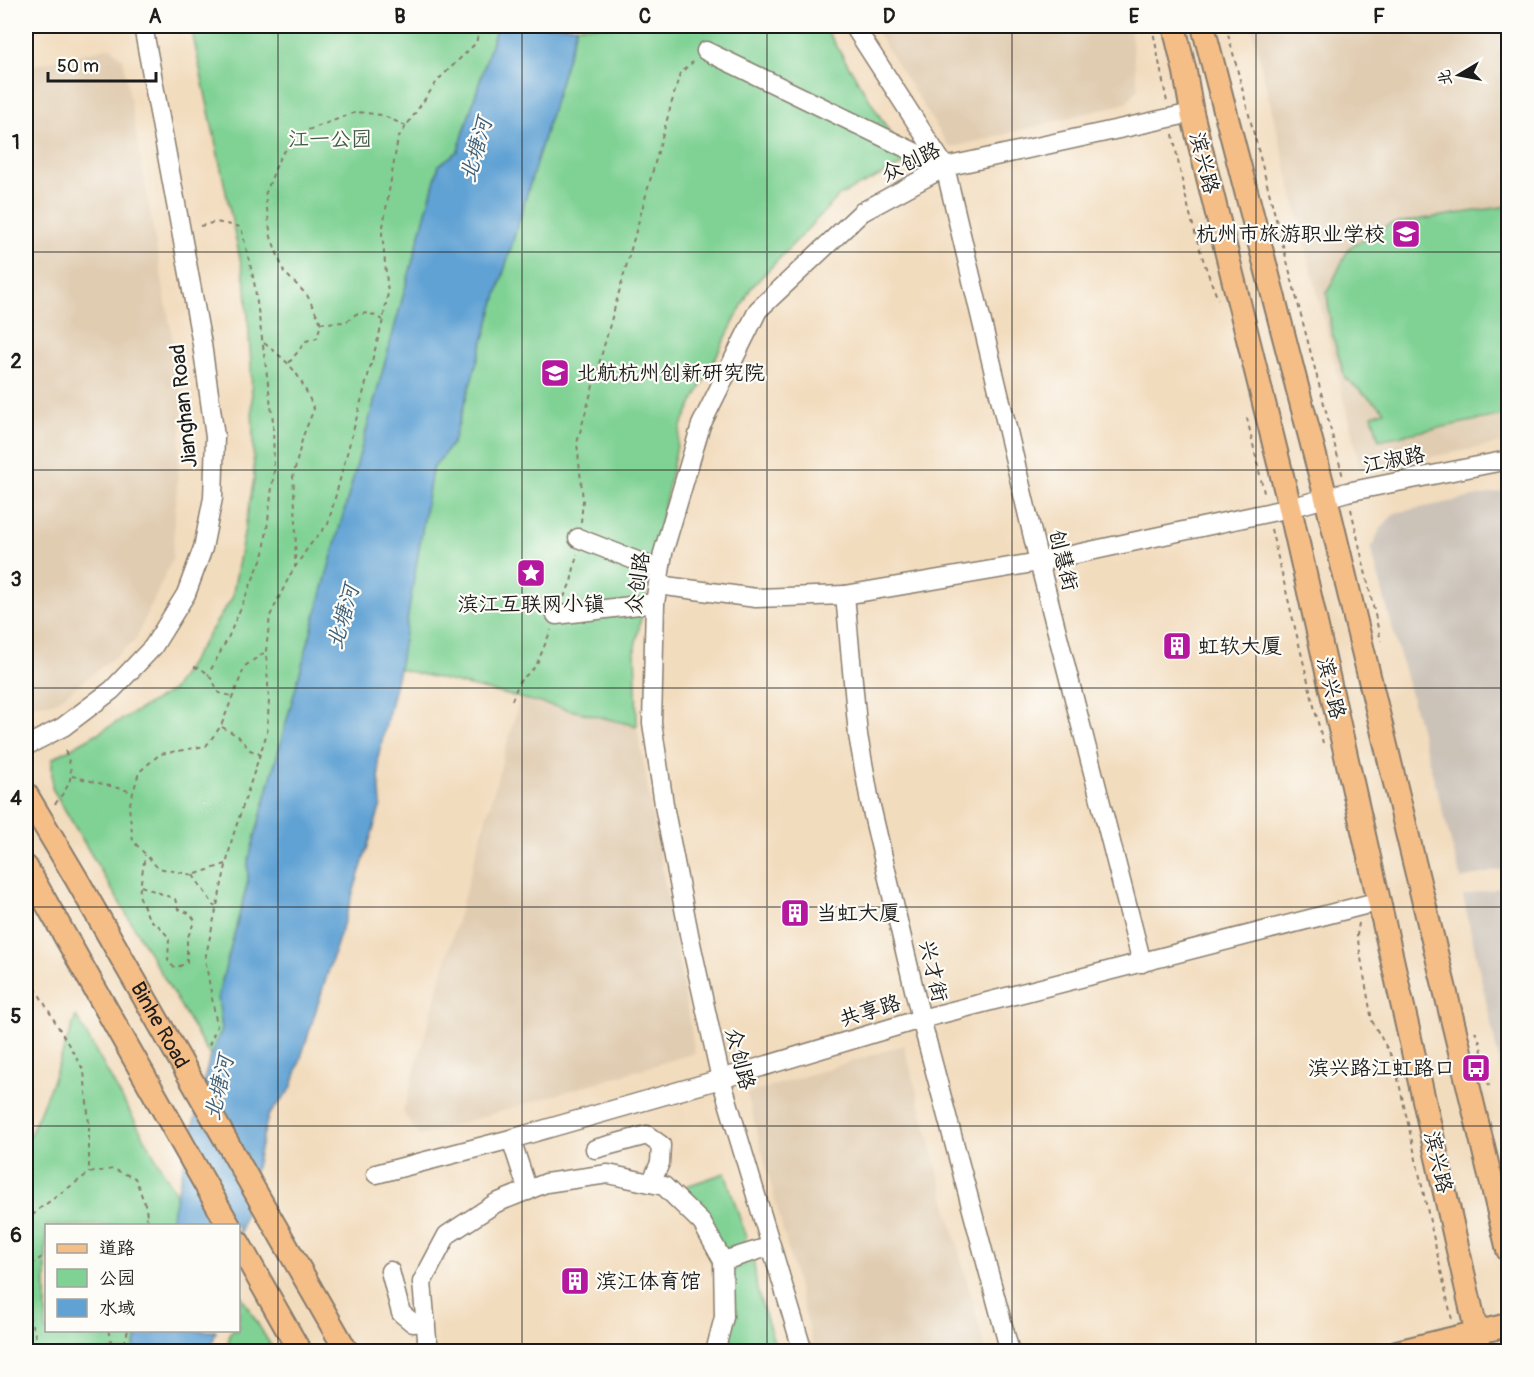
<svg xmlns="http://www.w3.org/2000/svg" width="1534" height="1377" font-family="Pangolin,'LXGW WenKai TC',sans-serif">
<rect width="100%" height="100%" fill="#fdfcf7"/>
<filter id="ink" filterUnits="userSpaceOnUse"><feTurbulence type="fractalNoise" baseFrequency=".0167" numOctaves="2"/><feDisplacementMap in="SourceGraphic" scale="12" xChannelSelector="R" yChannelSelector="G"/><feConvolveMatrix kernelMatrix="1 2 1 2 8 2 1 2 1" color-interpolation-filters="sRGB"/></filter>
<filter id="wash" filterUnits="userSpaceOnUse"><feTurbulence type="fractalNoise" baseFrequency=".008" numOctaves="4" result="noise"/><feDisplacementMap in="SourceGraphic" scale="24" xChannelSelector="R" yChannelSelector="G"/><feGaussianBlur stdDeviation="1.35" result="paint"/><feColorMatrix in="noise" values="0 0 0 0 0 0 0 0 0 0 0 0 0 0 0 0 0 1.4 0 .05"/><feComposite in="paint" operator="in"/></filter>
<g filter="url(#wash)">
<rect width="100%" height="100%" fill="#f2dcbe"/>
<!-- built -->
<g fill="#e0ccb1">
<path d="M578 26 533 701 637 726 695 1053 419 1136 403 1112 520 698 399 669Z"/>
<path d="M873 26H1130L1138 88 1127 103 950 148Z"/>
<path d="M1251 26H1508V442L1361 470Z"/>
<path d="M111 47 123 59 183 398 172 560 135 641 56 702 26 705V67Z"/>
<path d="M904 1045 986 1351H815L747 1094Z"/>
</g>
<!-- industrial -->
<g fill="#cbc2b8">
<path d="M1508 490V868L1461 879 1371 549 1380 529 1395 513Z"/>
<path d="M1508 886V1102L1463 896Z"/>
</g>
<!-- green -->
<g fill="#80d294" stroke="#4e7758" stroke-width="1.5">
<path d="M213 26H497L458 151 439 165 248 862V881L218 996 222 1029 210 1056 52 788V759L172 691 232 598 254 479 251 365 246 287 192 31Z"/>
<path d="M577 26H824L908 162 840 195 751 288 681 426 635 647 637 726 399 669 432 470 453 442Z"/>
<path d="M1508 206V414L1379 440 1372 415 1385 411 1345 378 1331 330 1327 293 1349 248 1390 224Z"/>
<path d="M76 1016 177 1196 169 1225 46 1226V1330L139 1331 133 1351H26V1145L52 1082Z"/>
<path d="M725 1173 746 1237 744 1248 727 1251 684 1194 686 1186Z"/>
<path d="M748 1258 754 1263 757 1290 777 1351 723 1352 731 1264Z"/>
<path d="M240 1294 274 1351H226L231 1331 238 1330 239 1301Z"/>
</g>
<!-- water -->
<g fill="#60a2d4" stroke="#3e5f78" stroke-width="1.5">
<path d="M497 26H577L453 442 432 470 399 669 378 758 381 805 291 1089 268 1116 239 1238 238 1226H169L210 1056 222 1029 218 996 248 882V862L439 165 458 151Z"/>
<path d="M139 1331V1330L216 1331 210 1351H133Z"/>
</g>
</g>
<g filter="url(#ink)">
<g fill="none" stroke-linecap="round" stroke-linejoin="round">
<!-- minor casing -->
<g stroke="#877c6d" stroke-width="21">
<g id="minor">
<path d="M854 26 945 167 1039 562 1142 963"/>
<path d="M706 51 943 166"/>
<path d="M578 538 660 570"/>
<path d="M658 585 756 598 845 595 1039 562 1290 508 1347 492 1508 460"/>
<path d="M845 595 858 735 870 802 921 1019 1010 1352"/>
<path d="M556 615 655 603"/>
<path d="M26 746 63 727 112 690 153 647 186 594 203 548 213 498 215 437 202 344 143 26"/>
<path d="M511 1139 528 1191"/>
<path d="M595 1149 647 1135 661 1145 660 1163 651 1183"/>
<path d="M376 1174 511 1139 721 1079 921 1019 1380 901"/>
<path d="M723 1261 771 1246"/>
<path d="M390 1271 401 1313 413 1323 426 1322"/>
<path d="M431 1352 427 1339 422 1282 447 1235 496 1203 546 1183 608 1174 664 1186 702 1223 723 1261 724 1317 715 1352"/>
<path d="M803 1352 721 1079 690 939 665 811 652 723 655 603 663 553 701 425 758 310 862 212 945 167 1192 113"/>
</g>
</g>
<!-- major casing -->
<g stroke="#877c6d" stroke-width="26">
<g id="major">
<path d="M1174 26 1185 72 1192 113 1290 508 1481 1352"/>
<path d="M1203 26 1326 498 1508 1250"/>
<path id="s1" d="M26 794 76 878 347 1352"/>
<path d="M26 867 229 1226"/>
<path d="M238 1242 300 1352"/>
<path d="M1397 1352 1508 1325"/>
</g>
</g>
<!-- path -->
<g stroke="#877c6d" stroke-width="2" stroke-dasharray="4.5 4.5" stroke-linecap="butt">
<path d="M701 26 703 35"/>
<path d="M1152 26 1167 102"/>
<path d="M1226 26 1343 477"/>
<path d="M1173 134C1183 190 1196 247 1218 299"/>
<path d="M200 226 216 222 241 227 254 281 264 353 273 421 274 471 264 553 228 638 208 675"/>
<path d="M321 323 307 295 284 272 271 237 265 195 279 159 297 134 357 112 382 115 406 126"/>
<path d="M264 343C295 367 299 374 314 409L303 436 293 477 296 522 295 567"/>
<path d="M289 363 306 341 317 338 321 323 346 322 356 314 369 313 383 320"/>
<path d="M1247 418 1265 497"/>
<path d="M1351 509 1381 641"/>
<path d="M581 522 583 500 577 443 680 73 693 62"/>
<path d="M1271 529 1323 743"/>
<path d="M564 597 571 582 577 554"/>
<path d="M194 667C208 669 213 681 219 693L232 696"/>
<path d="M512 700 519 682 536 666 551 630"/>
<path d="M222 727 238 736 250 750 260 754"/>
<path d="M72 776 133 792"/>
<path d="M55 804C73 781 75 775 64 748"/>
<path d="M226 864 193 875 158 868 133 841 129 807 139 772 160 754 206 746 221 726 245 666 265 652"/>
<path d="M193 875 215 907"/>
<path d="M141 886 175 899 178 909 189 913 195 920 187 939V963L175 968 168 962 169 938 160 927 149 919 139 895 145 855"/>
<path d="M1359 923 1357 935 1372 1021 1394 1061 1452 1320"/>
<path d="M26 972 84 1071 89 1124V1173"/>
<path d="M1475 1031 1480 1042 1489 1086"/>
<path d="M209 1045 217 1026 205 959 232 839 267 733 269 700 266 651 270 616 290 575 309 546 328 524 383 320 388 293 382 233 398 138 438 80 476 43 480 26"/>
<path d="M26 1222 39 1209 89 1173 113 1169 135 1178 145 1204 149 1226"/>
<path d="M141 1226 147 1216"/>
<path d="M26 1272 27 1268 46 1254"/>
<path d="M26 1307 41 1352"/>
<path d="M107 1352 111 1341 108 1330"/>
<path d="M122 1352 128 1330"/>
</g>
<!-- minor -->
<use href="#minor" stroke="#fff" stroke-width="18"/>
<!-- major -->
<use href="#major" stroke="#f6be87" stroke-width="22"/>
</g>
</g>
<!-- grid -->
<path fill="none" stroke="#1c1c1c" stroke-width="1.5" stroke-opacity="0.55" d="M278 26V1352M522 26V1352M767 26V1352M1012 26V1352M1256 26V1352M26 252H1508M26 470H1508M26 688H1508M26 907H1508M26 1126H1508"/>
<!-- icons -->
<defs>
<g id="school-square" transform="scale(1.5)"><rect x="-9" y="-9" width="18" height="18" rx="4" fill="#b5179e" stroke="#fdfcf7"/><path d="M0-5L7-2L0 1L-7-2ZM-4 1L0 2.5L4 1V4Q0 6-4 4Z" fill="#fff"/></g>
<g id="university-square" transform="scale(1.5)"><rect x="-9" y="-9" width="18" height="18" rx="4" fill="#b5179e" stroke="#fdfcf7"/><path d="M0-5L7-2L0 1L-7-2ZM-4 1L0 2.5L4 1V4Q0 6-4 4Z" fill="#fff"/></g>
<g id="sight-square" transform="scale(1.5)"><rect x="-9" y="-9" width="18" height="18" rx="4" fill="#b5179e" stroke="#fdfcf7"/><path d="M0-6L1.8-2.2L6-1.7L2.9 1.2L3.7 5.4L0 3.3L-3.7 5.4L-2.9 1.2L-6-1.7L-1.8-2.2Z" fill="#fff"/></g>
<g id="building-square" transform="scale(1.5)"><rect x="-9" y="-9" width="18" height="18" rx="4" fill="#b5179e" stroke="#fdfcf7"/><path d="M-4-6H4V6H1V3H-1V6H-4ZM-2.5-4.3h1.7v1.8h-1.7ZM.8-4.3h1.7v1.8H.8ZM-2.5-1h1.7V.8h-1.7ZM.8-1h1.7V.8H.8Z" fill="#fff"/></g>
<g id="bus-square" transform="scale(1.5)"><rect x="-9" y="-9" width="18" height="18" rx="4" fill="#b5179e" stroke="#fdfcf7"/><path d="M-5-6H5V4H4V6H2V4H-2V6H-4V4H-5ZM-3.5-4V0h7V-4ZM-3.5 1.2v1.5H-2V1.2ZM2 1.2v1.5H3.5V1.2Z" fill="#fff"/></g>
</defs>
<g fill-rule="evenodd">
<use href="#school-square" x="1406" y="234"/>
<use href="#university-square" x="555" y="373"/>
<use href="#sight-square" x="531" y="573"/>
<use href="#building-square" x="1177" y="646"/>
<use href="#building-square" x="795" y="913"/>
<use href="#bus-square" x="1476" y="1068"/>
<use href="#building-square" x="575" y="1281"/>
</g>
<g text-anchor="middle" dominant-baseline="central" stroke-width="4.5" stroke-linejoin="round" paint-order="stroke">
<!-- park labels -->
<g font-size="21" fill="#3f5c46" stroke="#fdfcf7">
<text x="330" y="139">江一公园</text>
</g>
<!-- street labels -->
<g font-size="21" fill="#1c1c1c" stroke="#fdfcf7">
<text transform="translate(911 162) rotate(-26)">众创路</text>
<text transform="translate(1204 163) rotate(76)">滨兴路</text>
<text transform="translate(184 406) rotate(-96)">Jianghan Road</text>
<text transform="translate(1394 460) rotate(-11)">江淑路</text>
<text transform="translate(1063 560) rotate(76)">创慧街</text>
<text transform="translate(638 583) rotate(-82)">众创路</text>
<text transform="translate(1331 688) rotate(77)">滨兴路</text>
<text transform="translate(933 971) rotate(77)">兴才街</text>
<text transform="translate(870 1011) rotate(-17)">共享路</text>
<text stroke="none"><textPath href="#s1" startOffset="267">Binhe Road</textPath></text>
<text transform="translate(740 1059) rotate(76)">众创路</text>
<text transform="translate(1438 1162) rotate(77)">滨兴路</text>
</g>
<!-- poi labels -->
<g font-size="21" fill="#1c1c1c" stroke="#fdfcf7" text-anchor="start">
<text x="1385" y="234" text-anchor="end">杭州市旅游职业学校</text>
<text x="576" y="373">北航杭州创新研究院</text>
<text x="531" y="604" text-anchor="middle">滨江互联网小镇</text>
<text x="1198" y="646">虹软大厦</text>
<text x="816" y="913">当虹大厦</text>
<text x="1455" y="1068" text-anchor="end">滨兴路江虹路口</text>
<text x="596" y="1281">滨江体育馆</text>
</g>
<!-- water labels -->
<g font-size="22" font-style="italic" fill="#3e5f78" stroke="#fdfcf7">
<text transform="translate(476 150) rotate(-74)">北塘河</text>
<text transform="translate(343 617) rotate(-74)">北塘河</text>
<text transform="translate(219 1088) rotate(-77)">北塘河</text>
</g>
</g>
<!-- margin -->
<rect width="1534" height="1377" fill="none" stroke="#fdfcf7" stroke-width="66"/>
<!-- legend -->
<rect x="45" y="1224" width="195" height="108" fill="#fdfcf7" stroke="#a3a29f" stroke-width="1.5"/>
<rect x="57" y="1244" width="30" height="9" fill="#f6be87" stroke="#a3a29f" stroke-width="1.5"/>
<text x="99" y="1254" font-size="18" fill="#1c1c1c">道路</text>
<rect x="57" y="1269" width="30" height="18" fill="#80d294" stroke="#a3a29f" stroke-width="1.5"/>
<text x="99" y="1284" font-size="18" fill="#1c1c1c">公园</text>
<rect x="57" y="1299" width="30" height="18" fill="#60a2d4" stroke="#a3a29f" stroke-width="1.5"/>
<text x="99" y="1314" font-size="18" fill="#1c1c1c">水域</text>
<!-- north arrow -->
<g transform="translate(1459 75) rotate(260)" stroke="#fdfcf7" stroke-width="4.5" paint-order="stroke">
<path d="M0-4.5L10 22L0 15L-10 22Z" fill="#1c1c1c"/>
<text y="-9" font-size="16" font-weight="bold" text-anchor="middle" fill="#1c1c1c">北</text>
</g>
<!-- scale -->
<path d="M48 72v9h108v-9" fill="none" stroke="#1c1c1c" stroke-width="3"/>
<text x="57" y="72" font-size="18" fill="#1c1c1c" stroke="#fdfcf7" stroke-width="4.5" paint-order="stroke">50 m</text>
<rect x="33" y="33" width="1468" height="1311" fill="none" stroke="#1c1c1c" stroke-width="2"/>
<g font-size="20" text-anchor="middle" font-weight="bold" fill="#1c1c1c">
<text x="155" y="23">A</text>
<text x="400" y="23">B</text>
<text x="645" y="23">C</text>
<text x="889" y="23">D</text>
<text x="1134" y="23">E</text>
<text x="1379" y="23">F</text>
<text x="16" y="149">1</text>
<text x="16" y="368">2</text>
<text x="16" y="586">3</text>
<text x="16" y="805">4</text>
<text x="16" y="1023">5</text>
<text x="16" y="1242">6</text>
</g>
</svg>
